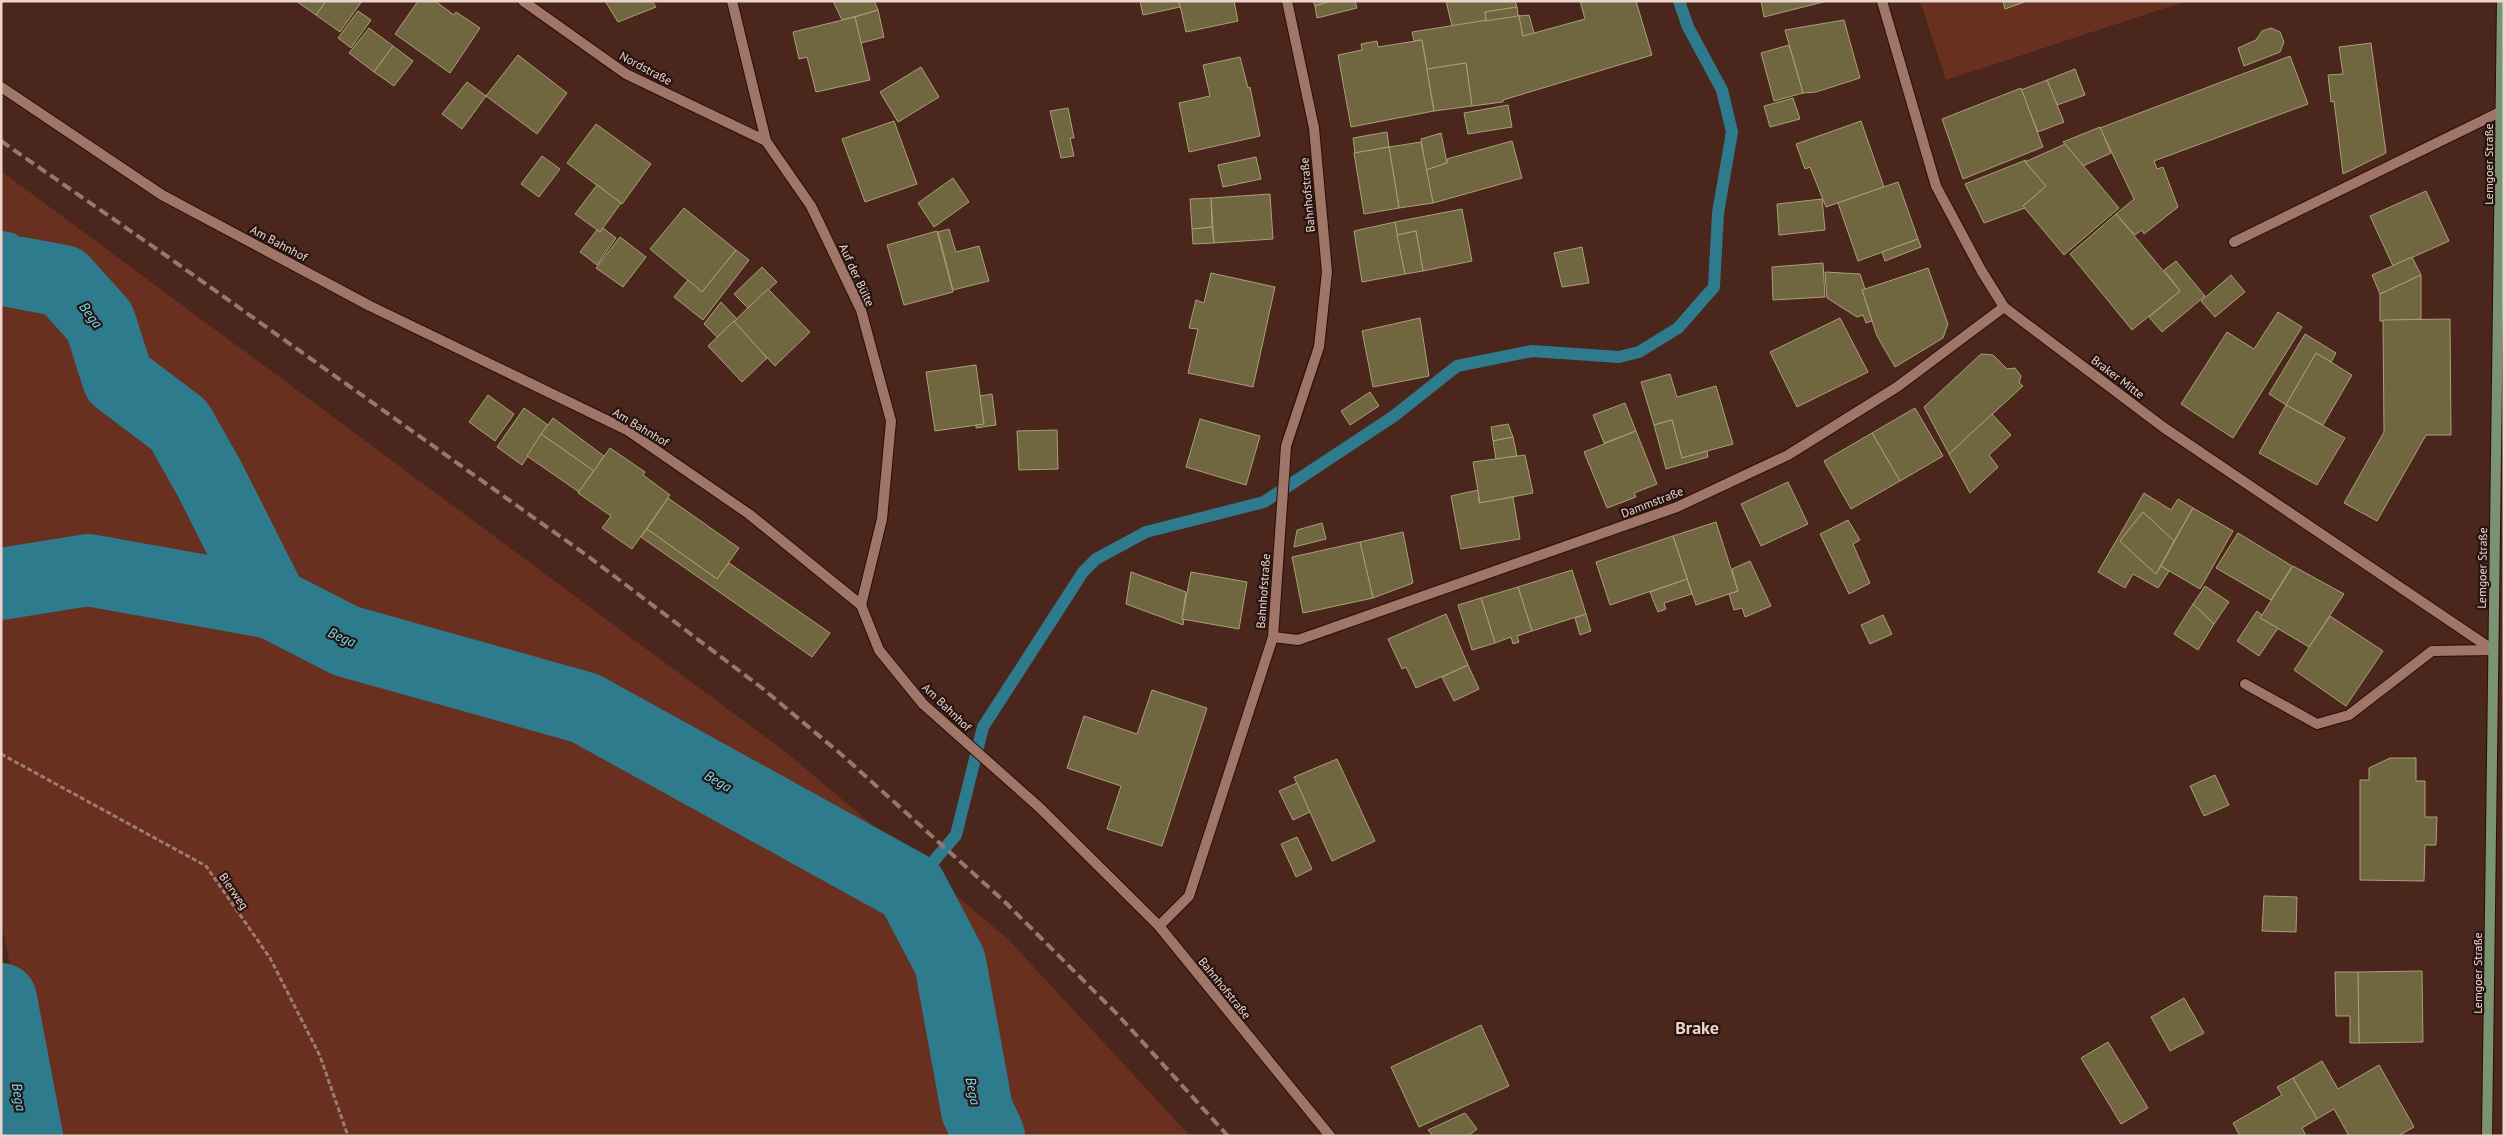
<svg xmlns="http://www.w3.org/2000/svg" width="2505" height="1137" font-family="'PT Sans',sans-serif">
<rect width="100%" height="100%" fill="#4a261c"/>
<!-- green -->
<g fill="#692f1f">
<path d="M1920 1H2187L1946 80Z"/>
<path d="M1 171 787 753 1008 939 1190 1136H44L1 920V600L84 586 193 589 194 553 88 555 1 570Z"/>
<path d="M1 1048 18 1136H1Z"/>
</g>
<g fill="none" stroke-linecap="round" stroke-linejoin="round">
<!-- stream -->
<path stroke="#2f7b8e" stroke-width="12" d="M911 888 956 835 983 727 1083 572 1096 559 1146 532 1264 502 1394 416 1457 366 1532 351 1619 357 1639 352 1678 328 1714 287 1718 213 1732 132 1722 90 1688 27 1679 1"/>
<!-- river -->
<g stroke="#2f7b8e" stroke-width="72">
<path d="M1 267 4 270 63 281 100 322 118 379 179 425 209 478 272 603 346 641 585 708 911 888 950 962 977 1110 989 1136"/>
<path d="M1 584 88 570 272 603"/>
<path d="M1 999 27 1136"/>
</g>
</g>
<!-- building -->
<g fill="#706740" stroke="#a9a077">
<path d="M296 1H326L316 15Z"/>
<path d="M326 1H362L340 32 316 15Z"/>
<path d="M418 1H435L454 15 456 12 480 28 450 73 395 34Z"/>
<path d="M605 1H652L656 7 618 22Z"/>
<path d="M833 1H874L878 10 842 20Z"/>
<path d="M1140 1H1179L1180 7 1143 15Z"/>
<path d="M1179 1H1234L1238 21 1186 32Z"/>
<path d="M1313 1H1331L1315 6Z"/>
<path d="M1331 1H1355L1357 8 1317 18 1315 6Z"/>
<path d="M1446 1H1515L1517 7 1485 12 1486 21 1452 26Z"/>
<path d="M1580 1H1636L1652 55 1503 100V102L1472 106 1466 63 1427 69 1422 40 1414 41 1412 32 1519 15 1523 36 1585 19Z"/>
<path d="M1761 1H1827L1764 17Z"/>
<path d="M2003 1H2027L2005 9Z"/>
<path d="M1517 7 1518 16 1486 21 1485 12Z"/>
<path d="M878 10 884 37 861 43 855 17Z"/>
<path d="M358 11 371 20 351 48 338 38Z"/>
<path d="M1529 15 1534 33 1523 36 1519 16Z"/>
<path d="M855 17 870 80 816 92 807 57 799 59 793 32Z"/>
<path d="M1844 20 1860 78 1816 92 1803 93 1785 30Z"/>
<path d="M369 28 393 46 374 72 349 53Z"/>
<path d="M2271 28 2280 32 2284 42 2280 52 2244 66 2238 48 2256 40 2262 31Z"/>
<path d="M1422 40 1434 111 1351 127 1338 55 1362 50 1361 44 1377 41 1378 47Z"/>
<path d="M2371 43 2386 153 2343 174 2334 101 2331 102 2328 75 2343 74 2339 47Z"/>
<path d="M1789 45 1803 93 1774 101 1761 53Z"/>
<path d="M393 46 413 61 394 86 374 72Z"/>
<path d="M518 55 567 93 537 134 486 96Z"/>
<path d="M2290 56 2308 104 2154 161 2157 169 2163 167 2178 207 2144 234 2142 230 2135 235 2116 214 2134 199 2100 128Z"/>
<path d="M1240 57 1248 88 1250 87 1260 136 1189 152 1179 103 1210 96 1203 65Z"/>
<path d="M1466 63 1472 106 1434 111 1427 69Z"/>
<path d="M921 67 939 97 898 122 880 92Z"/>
<path d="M2075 69 2085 95 2057 105 2047 80Z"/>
<path d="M2047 80 2064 122 2038 132 2021 90Z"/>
<path d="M467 82 486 96 462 129 442 114Z"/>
<path d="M2021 88 2043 147 1963 179 1942 119Z"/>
<path d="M1793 98 1800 119 1770 127 1764 106Z"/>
<path d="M1508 105 1512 127 1468 134 1464 113Z"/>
<path d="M1068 108 1074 138H1070L1074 156 1061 158 1050 111Z"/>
<path d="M894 121 917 184 865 202 842 139Z"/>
<path d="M1861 121 1884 187 1826 207 1810 167 1805 169 1796 144Z"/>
<path d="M596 124 651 164 622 204 567 163Z"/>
<path d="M2100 127 2111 153 2083 166 2063 142Z"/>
<path d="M1387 132 1389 147 1355 153 1353 138Z"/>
<path d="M1441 133 1447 163 1426 170 1421 139Z"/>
<path d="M1512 141 1522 178 1433 203 1426 170 1447 163V159Z"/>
<path d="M1421 142 1433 203 1399 208 1389 147Z"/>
<path d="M2065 144 2119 208 2064 255 2023 206 2046 186 2025 162Z"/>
<path d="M1389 147 1399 208 1364 214 1354 153Z"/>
<path d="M542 156 560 169 539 197 521 184Z"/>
<path d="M1256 157 1261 179 1223 187 1218 165Z"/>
<path d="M2026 160 2025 162 2046 186 2023 206 2025 208 1984 223 1965 184Z"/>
<path d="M953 178 969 202 934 227 918 203Z"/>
<path d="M1898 182 1918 239 1858 261 1838 203Z"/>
<path d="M597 185 621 203 600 232 575 214Z"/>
<path d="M2426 191 2449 241 2393 266 2370 216Z"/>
<path d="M1270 194 1273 239 1214 243 1211 198Z"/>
<path d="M1211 198 1212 227 1192 229 1190 199Z"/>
<path d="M1822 199 1825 230 1779 235 1777 204Z"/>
<path d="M684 208 736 250 702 292 650 249Z"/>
<path d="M1462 209 1472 261 1423 271 1416 231 1397 235 1395 222Z"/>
<path d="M2116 214 2180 291 2132 330 2070 254Z"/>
<path d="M1395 222 1405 274 1362 282 1354 231Z"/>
<path d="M1212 227 1214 243 1193 244 1192 229Z"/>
<path d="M603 228 616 238 597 265 580 252 597 230 600 232Z"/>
<path d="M949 229 956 252 979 246 989 281 953 290 938 232Z"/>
<path d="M937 231 953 292 904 305 887 245Z"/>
<path d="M1416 231 1423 271 1405 274 1397 235Z"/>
<path d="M620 237 646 257 623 287 596 268Z"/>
<path d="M1918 239 1921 247 1885 261 1882 252Z"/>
<path d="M1582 247 1589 283 1562 287 1554 253Z"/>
<path d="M736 250 749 260 703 320 674 297 688 280 702 292Z"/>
<path d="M2412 257 2421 275 2380 294 2372 275Z"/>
<path d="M2176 261 2205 296 2162 332 2149 317 2180 291 2164 270Z"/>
<path d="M1823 263 1825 297 1773 300 1772 267Z"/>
<path d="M762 267 777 282 748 308 734 294Z"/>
<path d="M1928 268 1948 324 1943 338 1895 367 1877 336 1862 290Z"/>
<path d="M1825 272 1860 274 1865 289 1862 290 1872 321 1866 323 1863 315 1857 317 1827 298Z"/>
<path d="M1211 273 1275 287 1253 387 1188 373 1198 329 1189 328 1196 300 1204 303Z"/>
<path d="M2231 275 2245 292 2215 317 2201 301Z"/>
<path d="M2421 275V319L2380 321V294Z"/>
<path d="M768 289 810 332 775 366 733 322Z"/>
<path d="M721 302 737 319 717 337 704 324Z"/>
<path d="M2278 312 2302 327 2233 438 2181 404 2227 332 2254 349Z"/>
<path d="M1420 318 1429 376 1373 387 1362 331Z"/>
<path d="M1840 318 1868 372 1797 407 1770 352Z"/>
<path d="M2450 319 2451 435H2426L2377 521 2344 503 2384 432 2383 320Z"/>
<path d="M734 321 767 358 742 382 708 346Z"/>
<path d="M2305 334 2336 353 2331 362 2316 353 2286 405 2269 394Z"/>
<path d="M2316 353 2352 375 2323 425 2286 405Z"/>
<path d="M1981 354 1993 355 2007 369 2015 368 2021 376 2019 383 2023 386 1949 454 1924 407Z"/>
<path d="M976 365 984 424 935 431 926 372Z"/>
<path d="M1670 374 1677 397 1716 386 1733 444 1682 458 1672 420 1654 425 1641 382Z"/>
<path d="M1370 392 1379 406 1350 425 1341 411Z"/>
<path d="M992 394 996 425 976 428V425L984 424 980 396Z"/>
<path d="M488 395 514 414 495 441 469 422Z"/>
<path d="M1625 403 1636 431 1604 443 1593 415Z"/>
<path d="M2286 405 2345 438 2317 485 2259 453Z"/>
<path d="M524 408 548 425 522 465 497 447Z"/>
<path d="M1915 408 1943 456 1900 481 1872 433Z"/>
<path d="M1992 414 2011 435 1989 455 1998 467 1970 493 1949 454Z"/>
<path d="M553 418 604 456 594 471 541 434Z"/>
<path d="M1200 419 1260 436 1246 485 1186 467Z"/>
<path d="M1672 420 1682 458 1707 451 1708 457 1666 469 1654 425Z"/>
<path d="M1508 424 1513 437 1493 441 1491 427Z"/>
<path d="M1057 430 1058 469 1019 470 1017 431Z"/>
<path d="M1636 431 1657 484 1634 493 1636 497 1607 508 1584 452Z"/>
<path d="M1872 433 1900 481 1851 509 1824 461Z"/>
<path d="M541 434 594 471 579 492 527 456Z"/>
<path d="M1513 437 1517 456 1496 459 1493 441Z"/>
<path d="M610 448 645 472 643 475 670 495 632 549 602 528 611 516 578 493Z"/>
<path d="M1525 455 1533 493 1480 503 1473 462Z"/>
<path d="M1788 482 1808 524 1761 546 1741 504Z"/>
<path d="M1478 490 1479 503 1513 497 1520 539 1461 549 1451 496Z"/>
<path d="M2144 493 2171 510 2178 499 2193 508 2174 541 2143 512 2120 541 2156 574 2161 566 2169 571 2158 588 2133 574 2125 588 2098 572Z"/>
<path d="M668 498 739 548 717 579 647 529Z"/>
<path d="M2193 508 2233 531 2200 589 2161 566Z"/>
<path d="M2143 512 2174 541 2156 574 2120 541Z"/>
<path d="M1848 520 1860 540 1853 544 1870 583 1849 594 1820 534Z"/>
<path d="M1716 522 1738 591 1696 605 1673 536Z"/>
<path d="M1322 523 1326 539 1294 547 1297 530Z"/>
<path d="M647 529 717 579 729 563 830 633 812 657 641 537Z"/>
<path d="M1403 532 1413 583 1373 598 1360 542Z"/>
<path d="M2238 533 2292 566 2271 600 2216 568Z"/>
<path d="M1673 536 1687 579 1610 605 1596 562Z"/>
<path d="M1360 542 1373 598 1303 613 1292 557Z"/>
<path d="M1750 561 1771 606 1745 617 1742 608 1734 610 1729 594 1738 591 1732 569Z"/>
<path d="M2293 566 2344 594 2309 647 2260 618Z"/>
<path d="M1572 570 1586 614 1532 631 1518 587Z"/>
<path d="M1131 572 1186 592 1182 619H1184L1183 625 1126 604Z"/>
<path d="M1191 572 1247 582 1239 629 1182 619Z"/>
<path d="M1687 579 1692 594 1664 603 1666 609 1658 612 1650 592Z"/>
<path d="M2205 586 2229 602 2214 624 2193 604Z"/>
<path d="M1518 587 1532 631 1517 636 1519 642 1513 644 1511 637 1495 643 1481 598Z"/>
<path d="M1481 598 1495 643 1472 650 1458 605Z"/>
<path d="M2193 604 2214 624 2198 650 2174 634Z"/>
<path d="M2257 611 2262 615 2260 618 2278 628 2259 656 2237 641Z"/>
<path d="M1446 614 1468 665 1416 688 1406 667 1402 669 1388 639Z"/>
<path d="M1586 614 1591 631 1580 635 1575 618Z"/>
<path d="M1883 615 1892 634 1870 644 1861 625Z"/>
<path d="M2330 616 2383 651 2346 706 2294 670Z"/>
<path d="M1468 665 1479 689 1454 701 1442 677Z"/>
<path d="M1152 690 1207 708 1162 846 1107 829 1121 786 1067 768 1084 716 1137 734Z"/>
<path d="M2390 758H2416V781H2425V817H2437L2436 845H2425L2424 881 2360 880V780H2369V768Z"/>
<path d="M1337 759 1375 841 1332 861 1294 777Z"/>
<path d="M2215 775 2229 805 2204 816 2190 786Z"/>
<path d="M1297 783 1310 812 1293 820 1279 791Z"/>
<path d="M1297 837 1312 869 1296 877 1281 844Z"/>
<path d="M2264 896 2297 897 2296 932 2262 931Z"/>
<path d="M2422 971 2423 1042 2359 1043 2358 972Z"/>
<path d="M2335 972H2358L2359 1043H2350V1016H2336Z"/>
<path d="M2184 998 2204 1033 2170 1051 2151 1017Z"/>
<path d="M1481 1025 1509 1086 1419 1127 1391 1067Z"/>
<path d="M2108 1042 2148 1108 2121 1124 2081 1058Z"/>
<path d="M2322 1061 2338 1089 2379 1065 2414 1127 2398 1136H2349L2334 1109 2317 1119 2293 1078Z"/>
<path d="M2293 1078 2317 1119 2302 1128 2306 1136H2240L2233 1123 2282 1095 2277 1087Z"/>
<path d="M1465 1113 1477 1129 1468 1136H1433L1428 1130Z"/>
</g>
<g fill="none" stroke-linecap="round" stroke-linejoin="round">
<!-- service casing -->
<g stroke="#2e0d05" stroke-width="12">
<g id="service">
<path d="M2234 242 2500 112"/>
<path d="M2245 684 2317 724 2349 715 2432 651 2493 650"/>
</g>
</g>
<!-- minor casing -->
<g stroke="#2e0d05" stroke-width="12">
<g id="minor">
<path d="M523 1 626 74 766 141"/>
<path d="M732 1 766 141 811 206 861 310 891 421 882 519 861 605"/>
<path d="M1882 1 1936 186 1981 270 2004 307 2163 427 2493 650"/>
<path d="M1 87 162 195 370 306 627 430 749 514 861 605 879 650 923 704 1039 807 1159 926 1330 1136"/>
<path d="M1273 637 1298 640 1677 507 1788 455 1897 387 2004 307"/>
<path d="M1159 926 1189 896 1273 637 1286 446 1319 347 1327 272 1314 128 1287 1"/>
</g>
</g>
<!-- secondary casing -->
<g stroke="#2e0d05" stroke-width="12">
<path id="secondary" d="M2487 1136 2502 1"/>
</g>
<!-- path -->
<path stroke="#9b7d74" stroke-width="3" stroke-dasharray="5 2.5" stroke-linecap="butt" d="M1 754 206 866 270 958 320 1056 348 1136"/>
<!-- service -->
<use href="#service" stroke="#a07669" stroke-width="10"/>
<!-- minor -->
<use href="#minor" stroke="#a07669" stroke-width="10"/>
<!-- secondary -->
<use href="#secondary" stroke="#7a9371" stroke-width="10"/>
<!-- rail -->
<path stroke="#96786f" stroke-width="4" stroke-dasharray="10 5" stroke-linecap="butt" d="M1 141 168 257 589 557 762 688 842 755 1005 902 1118 1015 1228 1136"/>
</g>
<g text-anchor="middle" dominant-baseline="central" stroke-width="4.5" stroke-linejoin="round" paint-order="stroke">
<!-- street labels -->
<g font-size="12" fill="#ecd4cd" stroke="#251410">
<text transform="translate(646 68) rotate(28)">Nordstraße</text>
<text transform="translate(2488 164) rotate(-90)">Lemgoer Straße</text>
<text transform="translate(1307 195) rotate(-95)">Bahnhofstraße</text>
<text transform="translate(279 243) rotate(28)">Am Bahnhof</text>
<text transform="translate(857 275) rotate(65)">Auf der Bülte</text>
<text transform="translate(2118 377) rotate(37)">Braker Mitte</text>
<text transform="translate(641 427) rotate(31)">Am Bahnhof</text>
<text transform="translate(1652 502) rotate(-21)">Dammstraße</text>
<text transform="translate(2482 568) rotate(-89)">Lemgoer Straße</text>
<text transform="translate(1263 591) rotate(-86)">Bahnhofstraße</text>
<text transform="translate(947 707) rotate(44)">Am Bahnhof</text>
<text transform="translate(234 891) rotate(55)">Bierweg</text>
<text transform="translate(2477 973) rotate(-90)">Lemgoer Straße</text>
<text transform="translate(1225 988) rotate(51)">Bahnhofstraße</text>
</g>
<!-- water labels -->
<g font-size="14" font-style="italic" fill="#73dbf6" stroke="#251410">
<text transform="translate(91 315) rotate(53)">Bega</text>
<text transform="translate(342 637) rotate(23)">Bega</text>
<text transform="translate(718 781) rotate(29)">Bega</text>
<text transform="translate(973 1091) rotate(79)">Bega</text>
<text transform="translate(19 1097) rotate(80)">Bega</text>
</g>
<!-- district labels -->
<g font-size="18" font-weight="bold" fill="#ecd4cd" stroke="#251410">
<text x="1697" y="1027">Brake</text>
</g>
</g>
<!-- border -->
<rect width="2505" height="1137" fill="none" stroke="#ecd4cd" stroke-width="5"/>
</svg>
